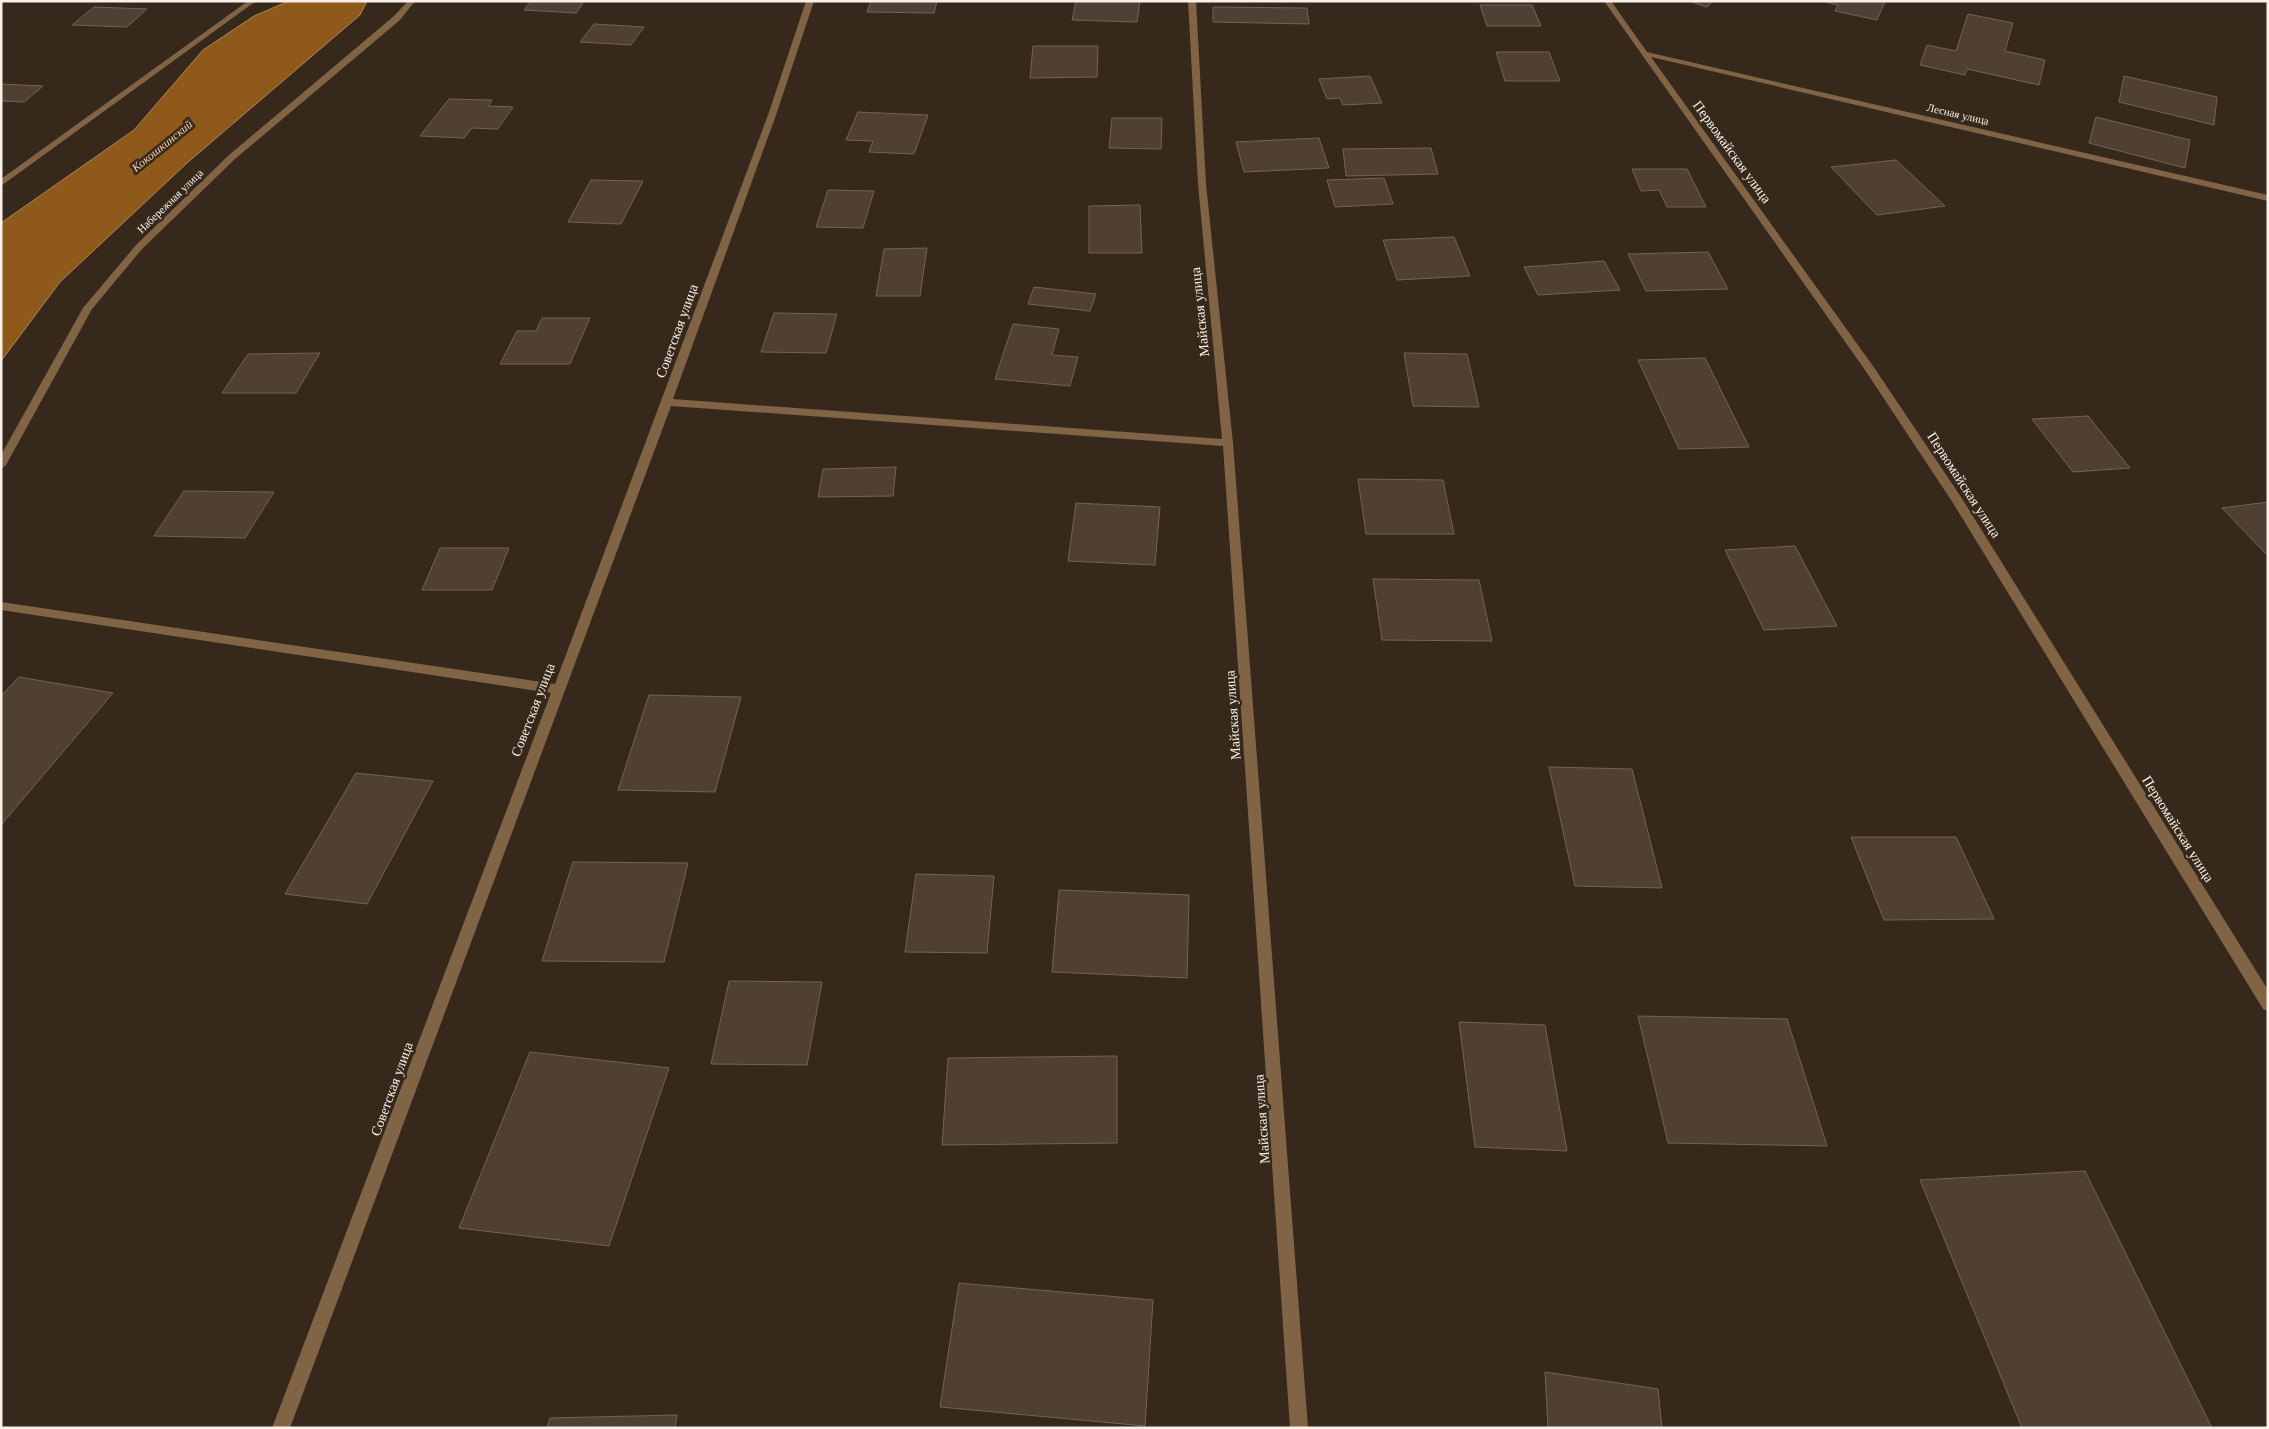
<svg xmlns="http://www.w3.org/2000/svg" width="2269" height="1429" font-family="'Times New Roman',serif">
<rect width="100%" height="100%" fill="#36291c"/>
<!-- water -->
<path fill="#8e591a" stroke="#ae8658" d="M289 1H367L360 15 187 163 60 282 1 361V223L134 130 203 50 254 16Z"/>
<!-- building -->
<g fill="#4f4033" stroke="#736355">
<path d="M531 1H584L576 13 524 10Z"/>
<path d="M871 1H937L934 13 867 12Z"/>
<path d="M1076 1H1140L1137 22 1072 20Z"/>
<path d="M1689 1H1713L1707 7Z"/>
<path d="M1822 1H1885L1877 20 1835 11 1838 5Z"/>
<path d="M1480 5H1532L1541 26H1487Z"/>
<path d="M94 7 147 9 127 27 72 25Z"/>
<path d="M1213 7 1307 8 1309 24 1213 22Z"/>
<path d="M1968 14 2013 23 2005 51 2045 60 2039 85 1967 69 1965 75 1920 65 1927 45 1956 51Z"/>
<path d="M594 24 644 27 631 45 580 42Z"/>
<path d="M1033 46H1098L1097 77 1030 78Z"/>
<path d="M1496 52H1549L1560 81H1505Z"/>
<path d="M1370 76 1382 103 1343 105 1340 98 1327 99 1319 79Z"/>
<path d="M2124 76 2217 97 2214 125 2119 102Z"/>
<path d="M1 84 43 86 24 102 1 101Z"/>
<path d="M449 99 492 100 488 106 513 107 498 129 472 128 464 138 420 136Z"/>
<path d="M858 112 928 115 914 154 869 152 873 141 846 140Z"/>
<path d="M2096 117 2190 140 2185 168 2089 143Z"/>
<path d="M1112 118H1162L1161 149 1109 148Z"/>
<path d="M1319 138 1329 168 1244 172 1236 142Z"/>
<path d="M1431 148 1438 174 1346 176 1343 149Z"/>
<path d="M1896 160 1945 206 1877 215 1831 167Z"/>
<path d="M1632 169H1687L1706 207H1667L1659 190 1641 191Z"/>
<path d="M1384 178 1393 204 1335 207 1327 180Z"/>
<path d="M591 180 643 181 621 224 568 222Z"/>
<path d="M828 190 874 191 863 228 816 227Z"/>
<path d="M1140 205 1142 253H1089V206Z"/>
<path d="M1454 237 1470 276 1397 280 1383 240Z"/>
<path d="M927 248 920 296H876L884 249Z"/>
<path d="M1708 252 1728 289 1646 291 1628 254Z"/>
<path d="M1604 261 1620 290 1538 295 1524 267Z"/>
<path d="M1034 287 1096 294 1090 311 1028 304Z"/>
<path d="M774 313 837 314 826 353 761 352Z"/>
<path d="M542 318H590L570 364H500L517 331H536Z"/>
<path d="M1013 324 1059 329 1052 355 1078 357 1070 386 995 379Z"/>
<path d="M320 353 296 393H222L248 354Z"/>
<path d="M1404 353 1467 354 1479 407 1413 406Z"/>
<path d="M1705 358 1749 447 1679 449 1638 360Z"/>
<path d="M2088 416 2130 468 2073 472 2032 419Z"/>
<path d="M896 467 893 496 818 497 823 469Z"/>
<path d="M1358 479 1443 480 1454 534H1366Z"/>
<path d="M184 491 274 492 245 538 154 536Z"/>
<path d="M2268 502V556L2222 508Z"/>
<path d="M1076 503 1160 507 1155 565 1068 561Z"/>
<path d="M1795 546 1837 626 1764 630 1725 550Z"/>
<path d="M440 548H509L492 590H422Z"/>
<path d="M1373 579 1479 580 1492 641 1382 640Z"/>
<path d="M19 677 113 693 1 825V696Z"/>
<path d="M649 695 741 697 715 792 618 790Z"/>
<path d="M1549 767 1632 769 1662 888 1575 886Z"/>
<path d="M356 773 433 781 367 904 285 894Z"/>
<path d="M1851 837H1956L1994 919 1884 920Z"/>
<path d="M573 862 688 863 664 962 542 961Z"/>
<path d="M916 874 994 876 987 953 905 952Z"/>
<path d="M1059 890 1189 895 1187 978 1052 972Z"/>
<path d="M729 981 822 982 807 1065 711 1064Z"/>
<path d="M1638 1016 1787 1019 1827 1146 1668 1143Z"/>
<path d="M1459 1022 1545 1025 1567 1151 1475 1147Z"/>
<path d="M530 1052 669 1068 609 1246 459 1228Z"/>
<path d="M1117 1056V1143L942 1145 948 1058Z"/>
<path d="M2085 1171 2212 1428H2022L1920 1180Z"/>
<path d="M959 1283 1153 1300 1145 1426 940 1407Z"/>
<path d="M1545 1372 1658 1389 1662 1428H1548Z"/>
<path d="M677 1415 675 1428H547L550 1418Z"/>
</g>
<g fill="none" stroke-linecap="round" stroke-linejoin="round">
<!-- minor -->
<g fill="#816346" fill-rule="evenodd">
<path d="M248 1H256L1 186V179Z"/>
<path d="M408 1H415L400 20 235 159 142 249 92 309 6 465 1 469V455L83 308 136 245 229 155 394 16Z"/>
<path d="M806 1H814L776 115 673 399 1222 439 1198 184 1188 1H1196L1206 184 1233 443 1308 1428H1290L1223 446 671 406 290 1428H272L551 693 1 610V602L555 684 768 115Z"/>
<path d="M1604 1H1611L1647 52 2268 195V201L1651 57 1873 366 1961 497 2268 990V1011L2263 1009 1953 503 1865 370Z"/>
</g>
</g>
<g text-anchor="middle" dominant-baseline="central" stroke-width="5" stroke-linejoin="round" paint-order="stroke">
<!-- far-street labels -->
<g font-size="11" fill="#f9f0e7" stroke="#36291c">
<text transform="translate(1958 114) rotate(13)">Лесная улица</text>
<text transform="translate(170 201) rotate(-44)">Набережная улица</text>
</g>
<!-- far-water labels -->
<g font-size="12" font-style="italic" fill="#f3cdaa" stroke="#36291c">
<text transform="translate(162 146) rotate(-39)">Кокошкинский</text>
</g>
<!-- street labels -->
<g font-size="14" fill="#f9f0e7" stroke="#36291c">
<text transform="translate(1732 152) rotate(54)">Первомайская улица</text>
<text transform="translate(1200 312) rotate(-96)">Майская улица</text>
<text transform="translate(677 331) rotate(-70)">Советская улица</text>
<text transform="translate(1964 485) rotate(57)">Первомайская улица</text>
<text transform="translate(533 710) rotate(-69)">Советская улица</text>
<text transform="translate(1233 715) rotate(-94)">Майская улица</text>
<text transform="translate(2178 829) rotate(58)">Первомайская улица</text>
<text transform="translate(392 1089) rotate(-70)">Советская улица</text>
<text transform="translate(1262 1119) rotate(-94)">Майская улица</text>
</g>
</g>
<!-- border -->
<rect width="2269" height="1429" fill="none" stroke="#f9f0e7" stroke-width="5"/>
</svg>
